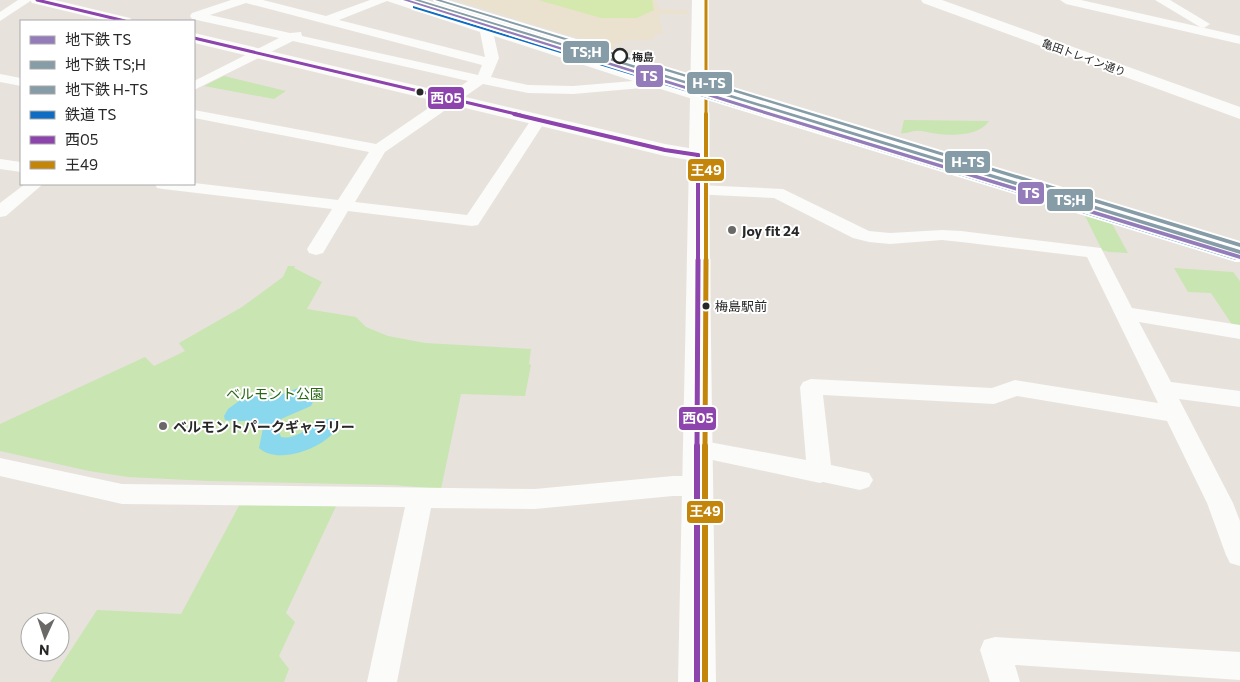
<svg xmlns="http://www.w3.org/2000/svg" width="1240" height="682" font-family="Commissioner,'Noto Sans JP',sans-serif">
<rect width="100%" height="100%" fill="#e7e2dc"/>
<!-- education -->
<path fill="#ebe1cf" d="M456 0H656L659 9 688 10V14H662L659 16 663 34H655V38L651 40H623L621 44H614V49Z"/>
<!-- green -->
<g fill="#c9e5b2">
<path d="M224 76 286 91 274 99 204 86Z"/>
<path d="M904 120 989 121C978 137 950 136 932 133 928 133 921 130 916 131 910 131 908 134 901 133Z"/>
<path d="M1083 212 1110 220 1128 253 1109 252 1102 250Z"/>
<path d="M288 266H295L294 268 322 282 307 309 356 317 366 327 388 336 425 343 531 349 529 364 531 365 525 396 461 394 441 489 393 485 209 481 128 477 89 471 0 451V424L145 357 154 366 185 351 179 343 242 307 283 277Z"/>
<path d="M1174 268 1233 272 1240 281V327L1233 326 1211 293 1188 292Z"/>
<path d="M241 502 337 504 286 613 295 622 279 656 289 669 284 682H50L97 610 181 614Z"/>
</g>
<!-- pitch -->
<path fill="#d5e9af" d="M538 0H652L654 10 637 18H601Z"/>
<!-- water -->
<path fill="#8ad8ee" d="M298 388 305 390 315 397 311 406 281 419 277 426 281 437C303 441 316 414 338 419 343 440 281 469 259 448L263 428C254 417 238 423 225 420L224 416 228 409 243 398 251 395 277 396Z"/>
<g fill="none" stroke-linecap="round" stroke-linejoin="round">
<!-- minor -->
<g fill="#fbfbfa" fill-rule="evenodd">
<path d="M18 0H32L0 21V12Z"/>
<path d="M231 0H263L326 16 370 0H404L650 77 651 79 704 94 706 97 704 100 699 101 654 87 573 94 528 93 483 84 385 152 355 202 467 215 533 117H543L546 120 478 225 472 226 348 211 323 253 316 255 309 253 307 249 332 209 163 189 157 188 155 184 194 183 338 200 369 152 194 118V110L376 144 468 81 293 41 194 90V81L279 38 192 19 190 16 192 13ZM387 1 480 32 485 57 339 20ZM246 3 482 65 478 75 302 36 301 32 290 33 210 15ZM494 36 633 81 573 86 528 85 491 77 499 58Z"/>
<path d="M1060 0H1081L1240 36V44L1066 4Z"/>
<path d="M1155 0H1170L1210 24 1204 28 1200 27Z"/>
<path d="M0 74 21 78V86L0 82Z"/>
<path d="M0 159 21 162V172L0 169Z"/>
<path d="M25 184H43L6 216 0 217V203Z"/>
<path d="M698 185 783 189 869 231 890 233 942 230 961 231 1101 248 1132 308 1240 325V339L1139 322 1171 382 1240 391V407L1179 399 1233 503 1240 521V566L1230 563 1226 555 1207 503 1167 421 1017 396 994 404 823 395 831 465 869 473 873 480 869 487 860 490 823 482 820 483 689 455 686 449 689 443 698 440 806 460 800 387 803 382 811 379 992 388 1015 380 1158 403 1087 257 961 242 942 240 890 244 869 242 853 238 774 198 692 194 689 190 692 186Z"/>
<path d="M0 458 122 484 535 489 673 476H698L707 479 711 486 707 493 698 496H673L535 509 431 508 397 682H367L405 507 122 504 0 476Z"/>
<path d="M995 637 1240 652V680L1015 665 1020 682H990L980 650 984 640Z"/>
</g>
<!-- tertiary -->
<g fill="#fbfbfa" fill-rule="evenodd">
<path d="M30 0H55L130 18 133 21H107L32 3Z"/>
<path d="M692 0H706L716 682H678L689 160 665 156 194 43V33L665 144 689 148Z"/>
<path d="M921 0H942L1240 107V119L923 3Z"/>
</g>
<!-- bus-1-far3 casing -->
<g stroke="#fff" stroke-width="5.5">
<g id="bus-1-far3">
<path d="M37 0 125 21"/>
<path d="M194 38 520 115"/>
</g>
</g>
<!-- bus-1-far2 casing -->
<g stroke="#fff" stroke-width="7">
<g id="bus-1-far2">
<path d="M514 114 665 150 698 155"/>
<path d="M698 261V155"/>
</g>
</g>
<!-- bus-1-far1 casing -->
<g stroke="#fff" stroke-width="9">
<path id="bus-1-far1" d="M697 447 698 260"/>
</g>
<!-- bus-1 casing -->
<g stroke="#fff" stroke-width="10">
<path id="bus-1" d="M697 682V446"/>
</g>
<!-- bus-2-far3 casing -->
<g stroke="#fff" stroke-width="5.5">
<path id="bus-2-far3" d="M706 115V0"/>
</g>
<!-- bus-2-far2 casing -->
<g stroke="#fff" stroke-width="7">
<path id="bus-2-far2" d="M706 261V114"/>
</g>
<!-- bus-2-far1 casing -->
<g stroke="#fff" stroke-width="9">
<path id="bus-2-far1" d="M705 447 706 260"/>
</g>
<!-- bus-2 casing -->
<g stroke="#fff" stroke-width="10">
<path id="bus-2" d="M705 682V446"/>
</g>
<!-- bus-1-far3 -->
<use href="#bus-1-far3" stroke="#8e44ad" stroke-width="3"/>
<!-- bus-1-far2 -->
<use href="#bus-1-far2" stroke="#8e44ad" stroke-width="4"/>
<!-- bus-1-far1 -->
<use href="#bus-1-far1" stroke="#8e44ad" stroke-width="5"/>
<!-- bus-1 -->
<use href="#bus-1" stroke="#8e44ad" stroke-width="6"/>
<!-- bus-2-far3 -->
<use href="#bus-2-far3" stroke="#c3860a" stroke-width="3"/>
<!-- bus-2-far2 -->
<use href="#bus-2-far2" stroke="#c3860a" stroke-width="4"/>
<!-- bus-2-far1 -->
<use href="#bus-2-far1" stroke="#c3860a" stroke-width="5"/>
<!-- bus-2 -->
<use href="#bus-2" stroke="#c3860a" stroke-width="6"/>
<!-- rail-1 casing -->
<g stroke="#fff" stroke-width="4">
<path id="rail-1" d="M413 6 1240 258V260H1236L413 8Z"/>
</g>
<!-- rail-1 -->
<use href="#rail-1" fill="#0f6cc3" fill-rule="evenodd"/>
<!-- metro-1 casing -->
<g stroke="#fff" stroke-width="4">
<path id="metro-1" d="M403 0H409L759 109 1240 255V259L755 111Z"/>
</g>
<!-- metro-2 casing -->
<g stroke="#fff" stroke-width="4">
<path id="metro-2" d="M414 0H420L1240 250V254Z"/>
</g>
<!-- metro-3 casing -->
<g stroke="#fff" stroke-width="4">
<path id="metro-3" d="M435 0H441L1240 243V247Z"/>
</g>
<!-- metro-1 -->
<use href="#metro-1" fill="#937cb9" fill-rule="evenodd"/>
<!-- metro-2 -->
<use href="#metro-2" fill="#869ca7" fill-rule="evenodd"/>
<!-- metro-3 -->
<use href="#metro-3" fill="#869ca7" fill-rule="evenodd"/>
</g>
<!-- markers -->
<circle fill="#fff" stroke="#282828" stroke-width="2.5" cx="620" cy="56" r="7"/>
<g fill="#282828" stroke="#fff" stroke-width="2">
<circle cx="420" cy="92" r="4.5"/>
<circle cx="706" cy="306" r="4.5"/>
</g>
<g fill="#6b6967" stroke="#fff" stroke-width="2">
<circle cx="732" cy="230" r="5"/>
<circle cx="163" cy="426" r="5"/>
</g>
<g text-anchor="middle" dominant-baseline="central" stroke-width="4" stroke-linejoin="round" paint-order="stroke">
<!-- far-stop labels -->
<g font-size="11" font-weight="bold" fill="#282828" stroke="#fff" text-anchor="start">
<text x="632" y="56">梅島</text>
</g>
<!-- far-street labels -->
<g font-size="11" fill="#282828" stroke="#fff">
<text transform="translate(1084 57) rotate(20)">亀田トレイン通り</text>
</g>
<!-- bus labels -->
<g font-size="13" fill="#282828" stroke="#fff" text-anchor="start">
<text x="715" y="306">梅島駅前</text>
</g>
<!-- poi labels -->
<g font-size="14" font-weight="bold" fill="#282828" stroke="#fff" text-anchor="start">
<text x="742" y="230">Joy fit 24</text>
<text x="173" y="426">ベルモントパークギャラリー</text>
</g>
<!-- park labels -->
<g font-size="14" fill="#286814" stroke="#fff">
<text x="275" y="393">ベルモント公園</text>
</g>
</g>
<g stroke="#fff" stroke-width="2">
<rect x="562" y="40" width="48" height="24" rx="5" fill="#869ca7"/>
<rect x="635" y="64" width="29" height="24" rx="5" fill="#937cb9"/>
<rect x="686" y="71" width="47" height="24" rx="5" fill="#869ca7"/>
<rect x="427" y="86" width="38" height="24" rx="5" fill="#8e44ad"/>
<rect x="944" y="150" width="47" height="24" rx="5" fill="#869ca7"/>
<rect x="687" y="158" width="38" height="24" rx="5" fill="#c3860a"/>
<rect x="1017" y="181" width="28" height="24" rx="5" fill="#937cb9"/>
<rect x="1046" y="188" width="48" height="24" rx="5" fill="#869ca7"/>
<rect x="678" y="406" width="39" height="25" rx="5" fill="#8e44ad"/>
<rect x="686" y="500" width="38" height="24" rx="5" fill="#c3860a"/>
</g>
<g font-size="14" text-anchor="middle" font-weight="bold" fill="#fff">
<text x="586" y="57">TS;H</text>
<text x="649" y="81">TS</text>
<text x="709" y="88">H-TS</text>
<text x="446" y="103">西05</text>
<text x="968" y="167">H-TS</text>
<text x="706" y="175">王49</text>
<text x="1031" y="198">TS</text>
<text x="1070" y="205">TS;H</text>
<text x="698" y="423">西05</text>
<text x="705" y="516">王49</text>
</g>
<!-- legend -->
<rect x="20" y="20" width="175" height="165" fill="#ffffff" stroke="#a9a9a9"/>
<rect x="30" y="36" width="25" height="8" fill="#937cb9" stroke="#a9a9a9"/>
<text x="65" y="45" font-size="15" fill="#282828">地下鉄 TS</text>
<rect x="30" y="61" width="25" height="8" fill="#869ca7" stroke="#a9a9a9"/>
<text x="65" y="70" font-size="15" fill="#282828">地下鉄 TS;H</text>
<rect x="30" y="86" width="25" height="8" fill="#869ca7" stroke="#a9a9a9"/>
<text x="65" y="95" font-size="15" fill="#282828">地下鉄 H-TS</text>
<rect x="30" y="111" width="25" height="8" fill="#0f6cc3" stroke="#a9a9a9"/>
<text x="65" y="120" font-size="15" fill="#282828">鉄道 TS</text>
<rect x="30" y="136" width="25" height="8" fill="#8e44ad" stroke="#a9a9a9"/>
<text x="65" y="145" font-size="15" fill="#282828">西05</text>
<rect x="30" y="161" width="25" height="8" fill="#c3860a" stroke="#a9a9a9"/>
<text x="65" y="170" font-size="15" fill="#282828">王49</text>
<!-- north arrow -->
<g transform="translate(45 637) rotate(183)"><circle r="24" fill="#ffffff" stroke="#a9a9a9"/>
<path d="M0-4L9 19L0 12L-9 19Z" fill="#6b6967"/>
<text y="-8" font-size="14" font-weight="bold" text-anchor="middle" fill="#282828">N</text>
</g>
</svg>
